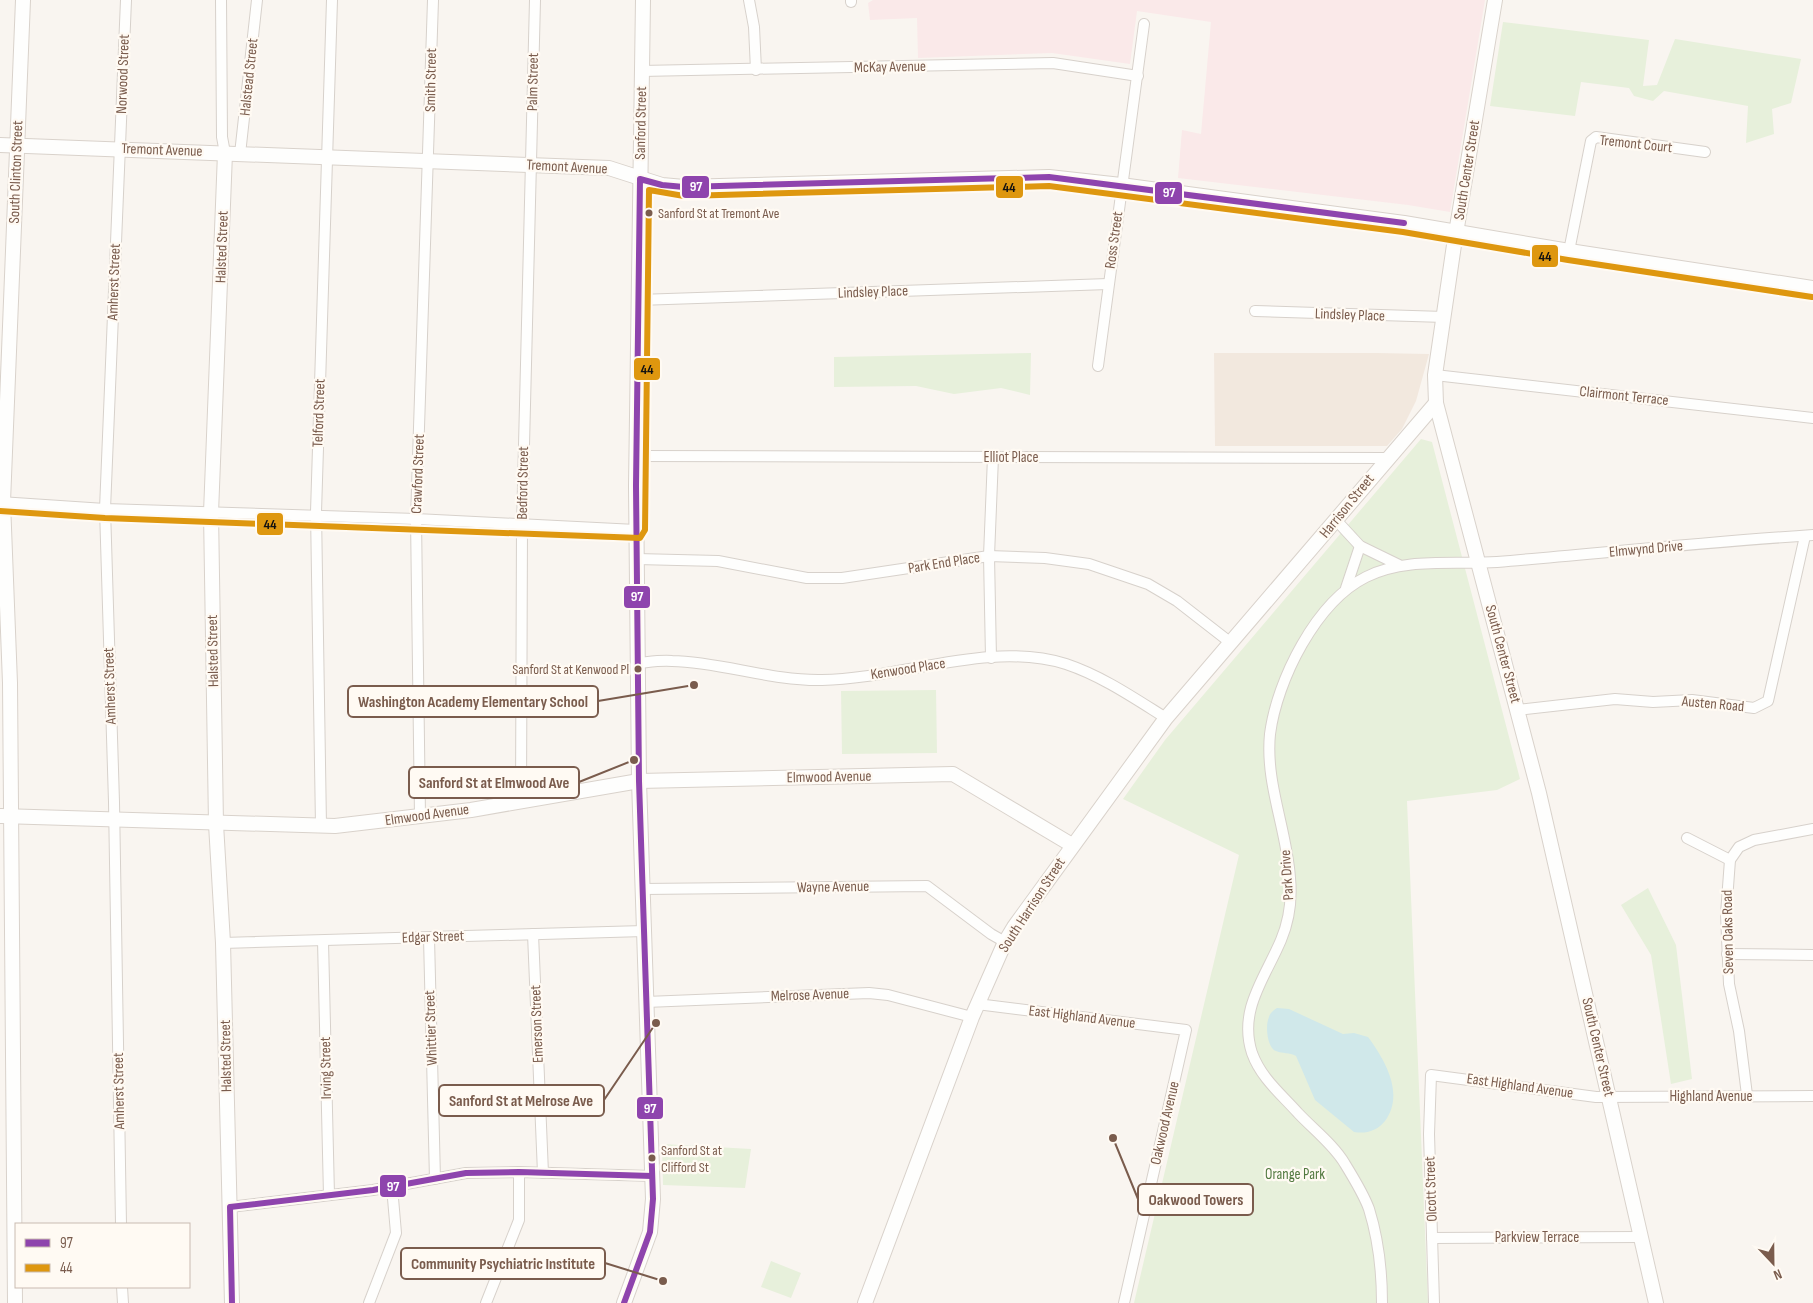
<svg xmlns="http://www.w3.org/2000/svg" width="1813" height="1303" font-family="'Sofia Sans Condensed',sans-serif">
<rect width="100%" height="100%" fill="#f9f5f0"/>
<!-- residential -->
<path fill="#f2e8de" d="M1214 353H1377L1429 354 1416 401 1402 429 1387 446H1215Z"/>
<!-- medical -->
<path fill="#fae9e9" d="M873 0H1485L1450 212 1408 205 1178 178 1182 130 1201 134 1211 22 1137 11 1130 64 1052 53 918 58 917 18 870 20 868 3Z"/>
<!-- green -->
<g fill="#e7f0db">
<path d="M1503 22 1649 40 1643 86 1657 85 1675 39 1801 59 1791 103 1772 109 1774 134 1746 143 1748 106 1664 91 1653 101 1634 96 1629 88 1581 82 1575 116 1490 106Z"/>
<path d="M1031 353 1030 395 1001 388 954 394 916 386 834 387V357Z"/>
<path d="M1421 439 1432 442 1520 779 1497 790 1407 801 1428 1303H1134L1239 855 1123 799 1165 740Z"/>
<path d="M936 690 937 753 842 754 841 691Z"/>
<path d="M1648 888 1676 945 1692 1079 1671 1084 1651 955 1621 905Z"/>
<path d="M662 1144 751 1149 745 1188 663 1185Z"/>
<path d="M771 1261 801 1273 791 1298 761 1287Z"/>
</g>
<!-- water -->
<path fill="#d0e8ea" d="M1277 1008 1289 1009 1343 1034 1354 1033 1368 1037C1385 1060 1405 1094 1385 1121 1377 1131 1366 1134 1354 1132L1315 1100 1296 1056C1289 1052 1283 1054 1276 1051 1267 1048 1265 1025 1269 1017 1270 1013 1274 1010 1277 1008Z"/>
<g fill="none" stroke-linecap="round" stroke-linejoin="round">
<!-- street casing -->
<g stroke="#d7d1cb" stroke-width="12">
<g id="street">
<path d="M221 0 222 137 225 153"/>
<path d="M749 0 754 27 756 70"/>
<path d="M851 0V2"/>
<path d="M641 71 1053 63 1138 76"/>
<path d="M240 154 257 0"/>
<path d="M1569 251 1591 141 1596 137 1705 152"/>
<path d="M638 300 1108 284"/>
<path d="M1255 311 1444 317"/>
<path d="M1098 366 1144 24"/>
<path d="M1435 375 1813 418"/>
<path d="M636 456 1386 458"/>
<path d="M0 502 105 509 416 519 636 530"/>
<path d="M1336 520 1360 546 1399 565"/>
<path d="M637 559 718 561 807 578H842L989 556 1045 558 1089 564 1148 584 1177 601 1231 643"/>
<path d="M1346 588 1360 546"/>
<path d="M991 658 989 556 993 457"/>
<path d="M638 663C649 662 661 660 672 661 722 662 770 681 822 680 900 679 989 640 1066 664 1102 676 1134 698 1166 718"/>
<path d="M1517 710 1615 699 1653 702 1692 700 1754 708 1768 701 1805 536"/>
<path d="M521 801 522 526 535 0"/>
<path d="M420 816 416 519 433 0"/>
<path d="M321 826 316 512 332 0"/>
<path d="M1687 838 1730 860"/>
<path d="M643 889 927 886 991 934 1005 942"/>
<path d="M533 934 543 1173"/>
<path d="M429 938 435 1179"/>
<path d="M323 941 329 1195"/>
<path d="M223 943 644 931"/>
<path d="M1727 954 1813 955"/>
<path d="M646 1002 869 993 888 995 972 1017"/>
<path d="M977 1004 1186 1030 1124 1303"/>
<path d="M1747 1095 1739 1031 1729 984 1726 914 1730 860 1739 847 1754 840 1813 829"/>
<path d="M230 1207 373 1190 466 1173 519 1172 652 1176"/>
<path d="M121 1224 114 802 105 509 126 0"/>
<path d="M1432 1238 1641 1237"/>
<path d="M122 1287 123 1303"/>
<path d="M369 1303 396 1233 392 1187"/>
<path d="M486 1303 519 1220V1172"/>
<path d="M1382 1303C1382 1273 1378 1238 1369 1209 1364 1195 1353 1177 1345 1164 1334 1145 1313 1129 1298 1113 1281 1094 1261 1078 1252 1053 1238 1010 1265 978 1281 940 1289 921 1292 899 1290 878 1287 830 1265 783 1270 734 1277 680 1316 602 1366 577 1405 557 1454 565 1497 562 1602 553 1708 542 1813 535"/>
<path d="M1434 1303 1429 1134 1431 1075 1596 1097 1813 1096"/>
</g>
</g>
<!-- secondary casing -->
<g stroke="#d9d2cb" stroke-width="16">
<g id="secondary">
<path d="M1495 0 1454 245 1435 375 1436 403 1539 793 1656 1303"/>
<path d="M0 145 609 168 662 185 684 187 1049 177 1121 185 1404 223 1569 251 1813 288"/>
<path d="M225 153 211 513 216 824 223 943 232 1303"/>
<path d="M1 816 335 826 471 810 639 781 953 774 1072 845"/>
<path d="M15 1303 10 683 3 502 23 0"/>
<path d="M624 1303 650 1232 653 1199 639 781 636 486 643 0"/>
<path d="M865 1303 972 1017 1005 942 1014 927 1166 718 1436 403"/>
</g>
</g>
<!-- street -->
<use href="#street" stroke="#fefefd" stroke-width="10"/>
<!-- secondary -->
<use href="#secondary" stroke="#fefefd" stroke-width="14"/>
<!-- bus-1 casing -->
<g stroke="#fffaf3" stroke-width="10">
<g id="bus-1">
<path d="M232 1303 230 1207 373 1190 466 1173 519 1172 652 1176"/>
<path d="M624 1303 650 1232 653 1199 639 781 636 486 640 179 662 185 684 187 1049 177 1404 223"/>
</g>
</g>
<!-- bus-2 casing -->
<g stroke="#fffaf3" stroke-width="10">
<path id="bus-2" d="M0 511 105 518 640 538 645 530 649 190 684 196 1049 186 1403 232 1568 260 1812 297"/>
</g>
<!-- bus-1 -->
<use href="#bus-1" stroke="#8e44ad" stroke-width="6"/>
<!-- bus-2 -->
<use href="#bus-2" stroke="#de970f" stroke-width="6"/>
</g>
<!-- markers -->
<g fill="#7a5c4d" stroke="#fffaf3" stroke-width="2">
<circle cx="649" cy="213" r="4.5"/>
<circle cx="638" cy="669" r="4.5"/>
<circle cx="652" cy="1158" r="4.5"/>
</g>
<g text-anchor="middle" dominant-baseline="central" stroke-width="4.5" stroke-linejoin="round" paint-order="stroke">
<!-- bus labels -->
<g font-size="14" fill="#7a5c4d" stroke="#fffaf3" text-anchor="start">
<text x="658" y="213">Sanford St at Tremont Ave</text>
<text x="629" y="669" text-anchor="end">Sanford St at Kenwood Pl</text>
<text x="661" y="1150">Sanford St at<tspan x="661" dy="17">Clifford St</tspan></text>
</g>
<!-- street labels -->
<g font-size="15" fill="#7a5c4d" stroke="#fffaf3">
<text transform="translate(890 67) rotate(-1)">McKay Avenue</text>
<text transform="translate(123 74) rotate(-88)">Norwood Street</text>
<text transform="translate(249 77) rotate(-84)">Halstead Street</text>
<text transform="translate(431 80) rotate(-89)">Smith Street</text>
<text transform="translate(533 82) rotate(-89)">Palm Street</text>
<text transform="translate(641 123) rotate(-89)">Sanford Street</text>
<text transform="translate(1636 144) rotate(6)">Tremont Court</text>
<text transform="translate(162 150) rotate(2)">Tremont Avenue</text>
<text transform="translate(567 167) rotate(3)">Tremont Avenue</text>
<text transform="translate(1467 170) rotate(-81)">South Center Street</text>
<text transform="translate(16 172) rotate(-88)">South Clinton Street</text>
<text transform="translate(1114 240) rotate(-82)">Ross Street</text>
<text transform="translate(222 247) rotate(-88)">Halsted Street</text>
<text transform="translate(114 282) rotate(-88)">Amherst Street</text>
<text transform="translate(873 292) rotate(-2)">Lindsley Place</text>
<text transform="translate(1350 315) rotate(2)">Lindsley Place</text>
<text transform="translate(1624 396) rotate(6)">Clairmont Terrace</text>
<text transform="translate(319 413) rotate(-88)">Telford Street</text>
<text x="1011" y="457">Elliot Place</text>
<text transform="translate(418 474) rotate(-88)">Crawford Street</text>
<text transform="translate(523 483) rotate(-89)">Bedford Street</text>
<text transform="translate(1347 506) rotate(-51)">Harrison Street</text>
<text transform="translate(1646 549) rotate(-5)">Elmwynd Drive</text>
<text transform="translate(944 563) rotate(-9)">Park End Place</text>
<text transform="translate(213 651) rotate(-91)">Halsted Street</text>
<text transform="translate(1503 654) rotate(75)">South Center Street</text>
<text transform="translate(908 669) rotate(-9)">Kenwood Place</text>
<text transform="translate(110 686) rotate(-92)">Amherst Street</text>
<text transform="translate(1713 704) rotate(5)">Austen Road</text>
<text transform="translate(829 777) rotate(-1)">Elmwood Avenue</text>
<text transform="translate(427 815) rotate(-8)">Elmwood Avenue</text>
<text transform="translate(1287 875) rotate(-94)">Park Drive</text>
<text transform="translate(833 887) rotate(-1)">Wayne Avenue</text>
<text transform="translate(1032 905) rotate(-57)">South Harrison Street</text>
<text transform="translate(1728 932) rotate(-91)">Seven Oaks Road</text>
<text transform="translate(433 937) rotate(-2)">Edgar Street</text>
<text transform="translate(810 995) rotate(-2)">Melrose Avenue</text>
<text transform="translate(1082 1017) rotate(7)">East Highland Avenue</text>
<text transform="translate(537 1024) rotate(-92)">Emerson Street</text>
<text transform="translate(431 1028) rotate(-92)">Whittier Street</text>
<text transform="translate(1598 1047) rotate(77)">South Center Street</text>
<text transform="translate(226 1056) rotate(-91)">Halsted Street</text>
<text transform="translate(326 1068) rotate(-91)">Irving Street</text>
<text transform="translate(1520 1086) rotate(8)">East Highland Avenue</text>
<text transform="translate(119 1091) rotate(-91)">Amherst Street</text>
<text x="1711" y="1096">Highland Avenue</text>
<text transform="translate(1165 1123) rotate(-77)">Oakwood Avenue</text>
<text transform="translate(1431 1189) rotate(-92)">Olcott Street</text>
<text x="1537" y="1237">Parkview Terrace</text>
</g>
<!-- park labels -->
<g font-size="15" fill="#537a41" stroke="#fffaf3">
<text x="1295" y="1174">Orange Park</text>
</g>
</g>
<!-- callouts -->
<path fill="none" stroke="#7a5c4d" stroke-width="2" d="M694 685L598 701M634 760L579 782M656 1023L604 1100M1113 1138L1138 1199M663 1281L605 1263"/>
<g fill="#7a5c4d" stroke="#fffaf3" stroke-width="2">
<circle cx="694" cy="685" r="5"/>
<circle cx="634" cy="760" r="5"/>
<circle cx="656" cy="1023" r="5"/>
<circle cx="1113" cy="1138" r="5"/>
<circle cx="663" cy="1281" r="5"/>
</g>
<g fill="#fffaf3" stroke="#7a5c4d" stroke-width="2">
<rect x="348" y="686" width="250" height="31" rx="5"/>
<rect x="409" y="767" width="170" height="31" rx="5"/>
<rect x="439" y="1085" width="165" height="31" rx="5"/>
<rect x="1138" y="1184" width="115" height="31" rx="5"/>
<rect x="401" y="1248" width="204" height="31" rx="5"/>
</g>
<g font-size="16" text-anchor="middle" font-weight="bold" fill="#7a5c4d">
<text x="473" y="707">Washington Academy Elementary School</text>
<text x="494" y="788">Sanford St at Elmwood Ave</text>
<text x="521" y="1106">Sanford St at Melrose Ave</text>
<text x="1196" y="1205">Oakwood Towers</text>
<text x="503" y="1269">Community Psychiatric Institute</text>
</g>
<g stroke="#fffaf3" stroke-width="2">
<rect x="681" y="175" width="29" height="24" rx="5" fill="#8e44ad"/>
<rect x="995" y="175" width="29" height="24" rx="5" fill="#de970f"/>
<rect x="1154" y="181" width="29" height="24" rx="5" fill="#8e44ad"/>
<rect x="1531" y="244" width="28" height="24" rx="5" fill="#de970f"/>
<rect x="633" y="357" width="28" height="24" rx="5" fill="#de970f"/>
<rect x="256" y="512" width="28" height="24" rx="5" fill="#de970f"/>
<rect x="623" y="585" width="28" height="24" rx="5" fill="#8e44ad"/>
<rect x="636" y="1096" width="28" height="24" rx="5" fill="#8e44ad"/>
<rect x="379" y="1174" width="28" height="24" rx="5" fill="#8e44ad"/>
</g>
<g font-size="14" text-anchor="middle" font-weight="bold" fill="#fff">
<text x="696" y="191">97</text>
<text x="1169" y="197">97</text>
<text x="637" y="601">97</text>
<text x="650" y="1113">97</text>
<text x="393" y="1191">97</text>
</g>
<g font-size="14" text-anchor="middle" font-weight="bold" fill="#111">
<text x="1009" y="192">44</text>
<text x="1545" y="261">44</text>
<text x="647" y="374">44</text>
<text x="270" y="529">44</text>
</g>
<!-- legend -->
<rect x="15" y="1223" width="175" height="65" fill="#fffaf3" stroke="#cabbb1"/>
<rect x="25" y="1239" width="25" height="8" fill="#8e44ad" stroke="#cabbb1"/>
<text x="60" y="1248" font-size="15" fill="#7a5c4d">97</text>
<rect x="25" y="1264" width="25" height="8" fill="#de970f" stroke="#cabbb1"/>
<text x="60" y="1273" font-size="15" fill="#7a5c4d">44</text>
<!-- north arrow -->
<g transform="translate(1773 1263) rotate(158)" stroke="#fffaf3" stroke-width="4" paint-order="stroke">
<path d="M0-4L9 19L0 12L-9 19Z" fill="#7a5c4d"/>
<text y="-8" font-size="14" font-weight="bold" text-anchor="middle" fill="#7a5c4d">N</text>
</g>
</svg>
